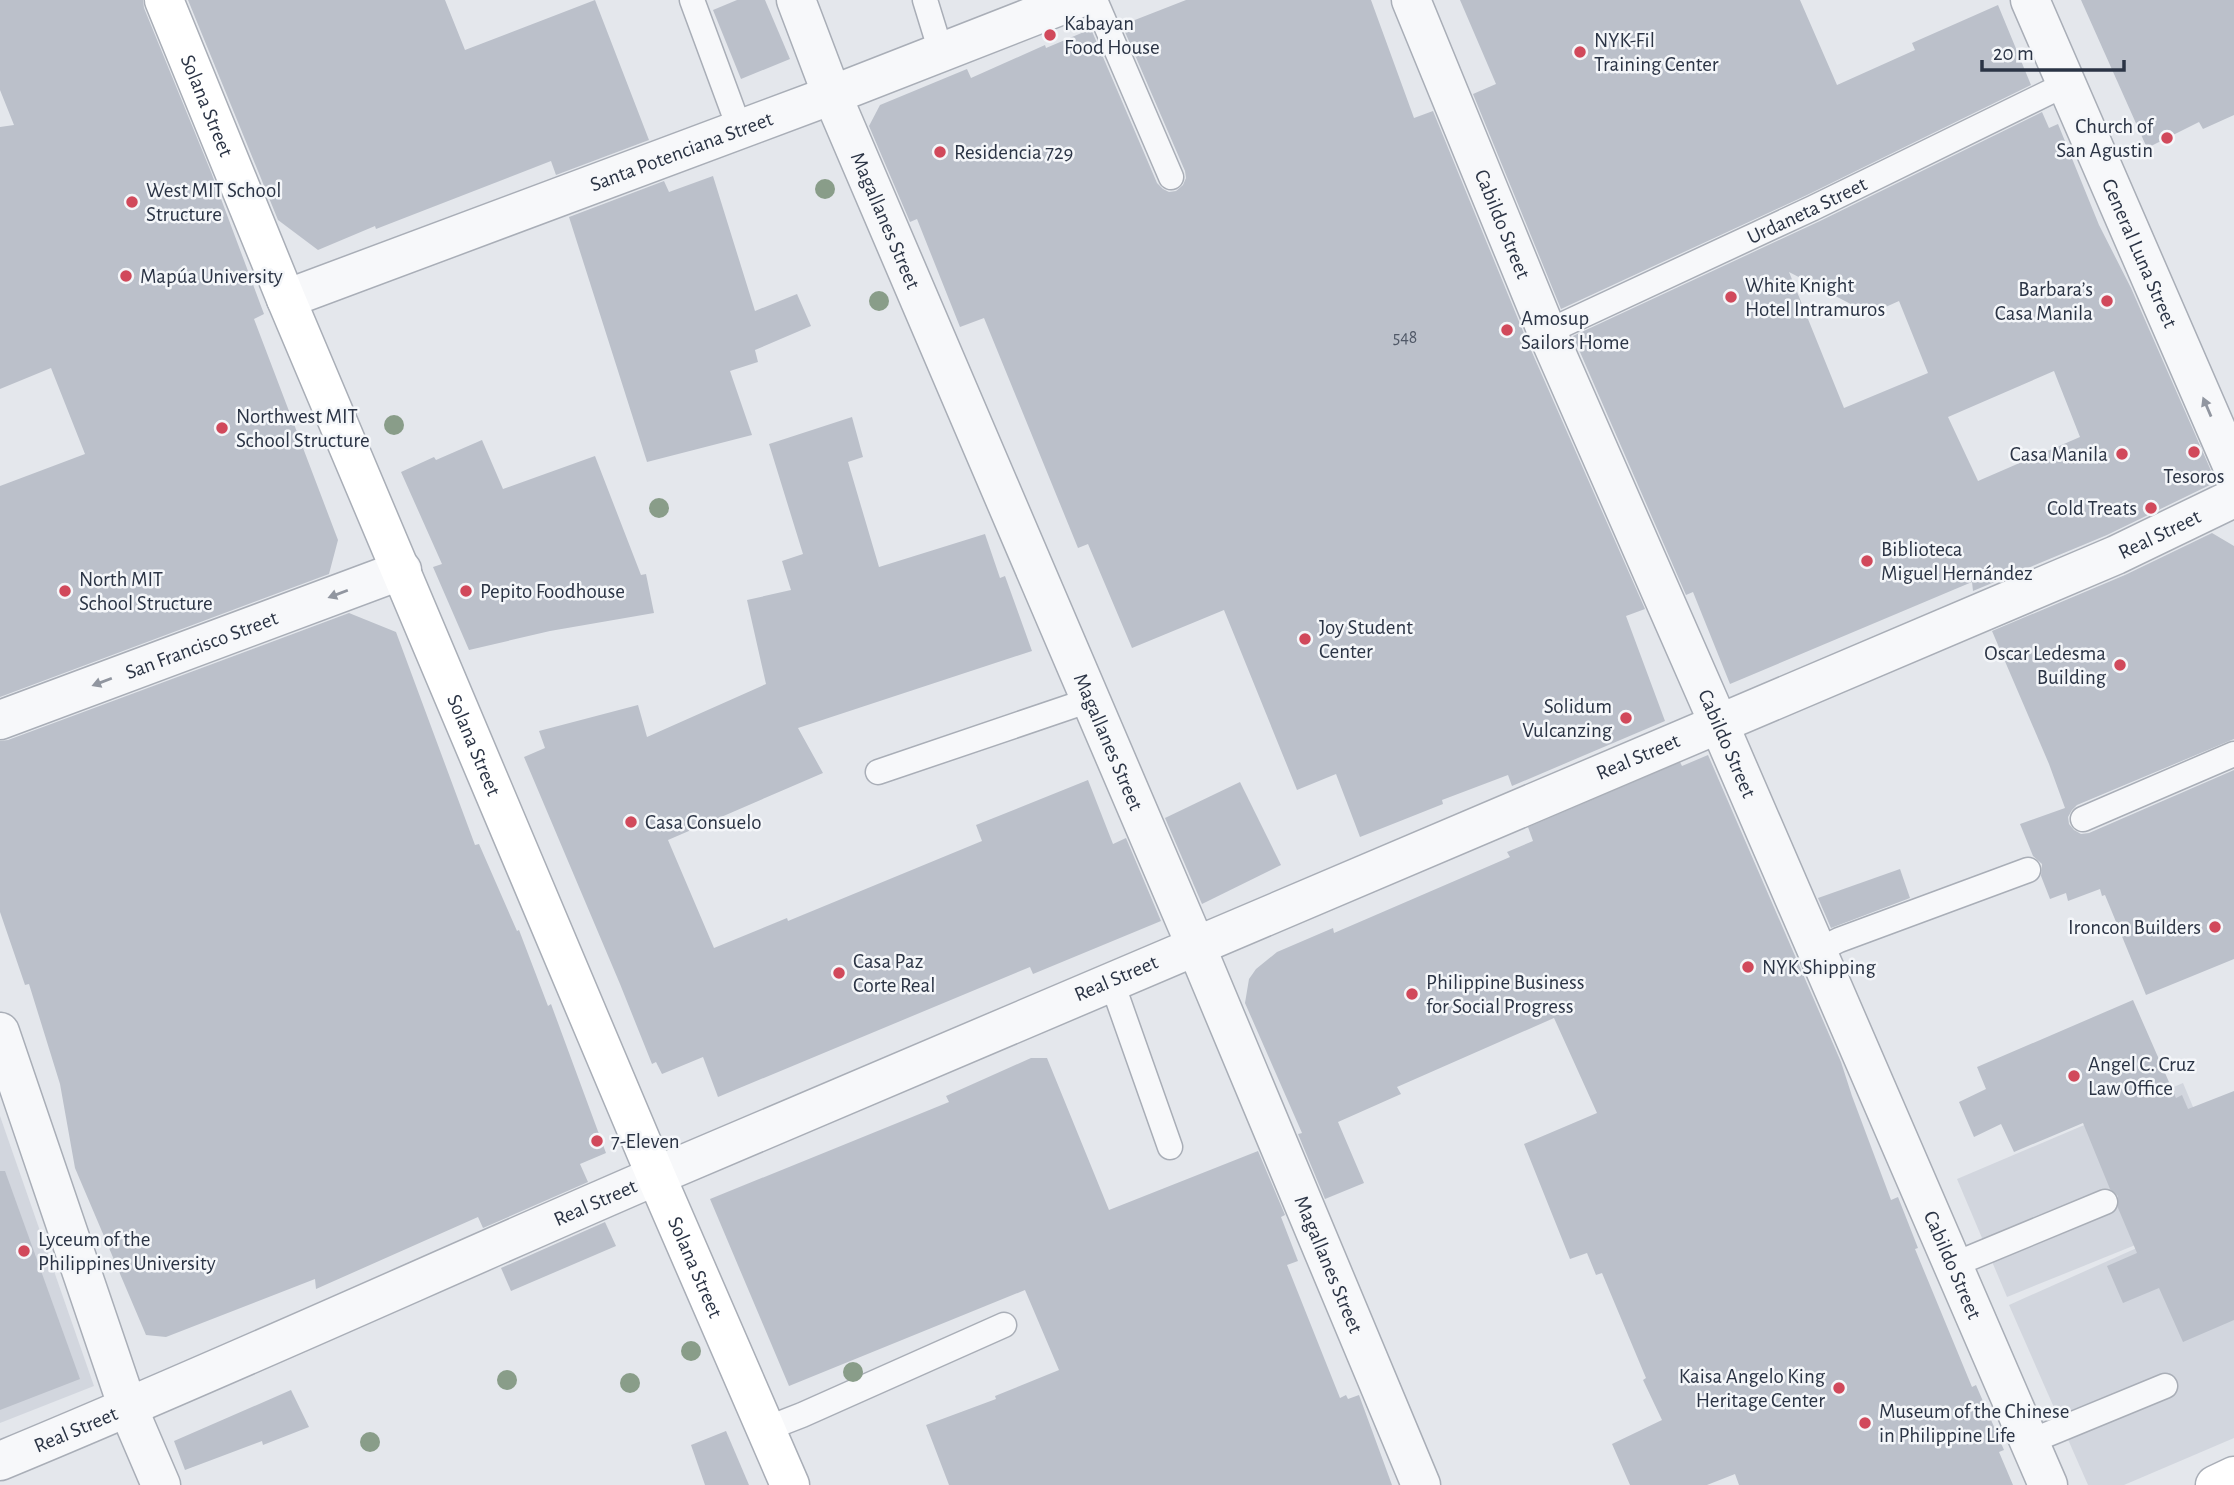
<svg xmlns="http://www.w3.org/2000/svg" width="2234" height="1485" font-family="'Alegreya Sans',sans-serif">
<rect width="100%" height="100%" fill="#e4e7ec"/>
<!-- built -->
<g fill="#d2d6de">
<path d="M2183 1083 2234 1205 2007 1297 1957 1179Z"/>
<path d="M0 1116 94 1386 0 1423Z"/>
<path d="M2234 1209V1438L2124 1485H2088L2009 1305 2148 1243Z"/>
</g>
<!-- building -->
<g fill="#bbc0ca" fill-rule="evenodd">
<path d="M0 0H143L144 8 211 172 264 314 254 319 338 540 329 574 0 697V486L85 454 51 368 0 389V127L14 125 0 90Z"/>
<path d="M188 0H445L465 50 595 0 649 140 556 175 551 161 376 229 375 226 318 250 278 220Z"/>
<path d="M737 0H765L790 59 741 79 713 10Z"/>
<path d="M1186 0H1371L1414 118 1433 111 1527 341 1645 609 1626 616 1665 721 1512 786 1508 775 1442 800 1443 804 1360 837 1336 774 1297 790 1224 610 1132 648 1088 544 1078 548 984 318 960 327 917 219 910 222 869 126 880 105 967 69 971 78 1045 45 1046 48 1091 29 1157 183 1163 189 1169 192 1176 191 1183 185 1186 178 1185 171 1122 25Z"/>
<path d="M1460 0H1800L1837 85 1915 50 1912 43 1998 5 2031 85 1807 195 1561 309 1473 94 1496 84Z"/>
<path d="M2081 0H2234V115L2203 129 2199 122 2147 148Z"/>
<path d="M2042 112 2049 128 2058 124 2099 225 2131 288 2216 482 2107 535 1973 591 1972 582 1730 684 1693 592 1686 595 1573 336 1820 221ZM1789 272 1870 314 1899 301 1928 373 1844 408ZM2054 371 2080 437 1978 481 1948 417Z"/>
<path d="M713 176 755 311 797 294 811 326 755 350 758 362 730 371 752 435 647 462 569 217 664 181 669 192Z"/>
<path d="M852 417 863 457 848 462 879 567 985 534 1000 578 1005 576 1032 651 798 728 823 773 668 840 714 948 787 918 788 921 982 841 976 825 1088 780 1113 844 1126 838 1161 921 1033 974 1030 967 718 1097 703 1057 662 1074 656 1062 652 1064 620 984 524 757 545 748 539 731 638 705 647 737 766 684 747 600 791 590 782 561 803 554 769 444Z"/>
<path d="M482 440 503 489 595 456 641 575 646 574 654 613 550 631 469 650 433 567 442 564 401 472 434 457 436 460Z"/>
<path d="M2212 533 2234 546V739L2077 805 2072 810 2068 817 2069 824 2074 830 2081 834 2089 833 2234 770V959L2146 995 2105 895 2102 896 2100 889 2068 901 2066 893 2050 899 2041 876 2042 864 2033 856 2020 824 2065 808 2049 764 1992 631 2125 575Z"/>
<path d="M349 613 396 632 475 845 479 844 517 931 519 930 548 1006 551 1004 606 1153 580 1164 588 1182 483 1228 478 1217 316 1289 315 1279 166 1337 146 1335 75 1168 60 1084 29 984 25 985 0 912V741L8 740Z"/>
<path d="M1708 755 1841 1062 1852 1096 1891 1200 1898 1197 1918 1248 1915 1249 1972 1387 1976 1385 2004 1450 1999 1452 2013 1485H1739L1735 1474 1707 1485H1630L1612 1444 1662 1420 1643 1380 1646 1378 1602 1273 1596 1275 1587 1253 1570 1259 1524 1144 1597 1113 1554 1018 1397 1087 1401 1094 1338 1122 1364 1183 1325 1199 1298 1134 1302 1133 1245 1003 1249 979 1256 969 1277 952 1333 928 1334 933 1510 857 1507 852 1533 841 1528 827 1680 762 1682 766Z"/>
<path d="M1240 782 1281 865 1202 904 1165 818Z"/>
<path d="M1900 869 1910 898 1831 928 1818 898Z"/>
<path d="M2133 1000 2176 1098 2182 1095 2188 1109 2234 1091V1320L2183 1342 2159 1288 2123 1303 2107 1266 2137 1253 2118 1208V1196L2110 1189 2083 1123 2014 1152 2001 1124 1974 1137 1959 1102 1986 1089 1977 1067Z"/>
<path d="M1031 1058H1047L1109 1210 1258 1151 1285 1215 1281 1217 1298 1261 1287 1265 1340 1398 1346 1395 1348 1399 1359 1395 1392 1485H949L926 1425 996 1399 995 1396 1059 1370 1025 1290 789 1386 710 1199 949 1102 946 1096Z"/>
<path d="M0 1171H5L80 1379 0 1410Z"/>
<path d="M605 1222 616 1246 511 1291 501 1268Z"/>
<path d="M291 1390 309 1427 263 1445 262 1441 185 1470 174 1441Z"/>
<path d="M726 1431 749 1485H705L691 1445Z"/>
</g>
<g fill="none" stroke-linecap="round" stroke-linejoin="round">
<!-- lane casing -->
<g stroke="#a9aeb7" stroke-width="27">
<g id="lane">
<path d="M692 0 740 130"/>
<path d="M925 0 941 52"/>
<path d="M1095 0 1171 177"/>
<path id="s1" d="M1547 332 1813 208 2066 84"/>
<path d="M878 772 1090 700"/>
<path d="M2083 819 2234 754"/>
<path d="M1817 951 1839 940 2028 870"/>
<path d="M1111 980 1170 1147"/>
<path d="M1953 1265 2105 1202"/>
<path d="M766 1429 802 1415 1004 1325"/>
<path d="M2029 1442 2165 1386"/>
</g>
</g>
<!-- street casing -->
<g stroke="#a9aeb7" stroke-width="41">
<g id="street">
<path id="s2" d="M796 0 832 95 1195 944 1421 1485"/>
<path id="s3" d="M1411 0 1547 332 1718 722 2048 1485"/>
<path id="s4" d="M2030 0 2234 470"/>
<path id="s5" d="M286 299 832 95 1075 0"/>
<path id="s6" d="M0 720 402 570"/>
<path d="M0 1032 128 1408 161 1485"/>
<path id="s7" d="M0 1461C221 1370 438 1270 658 1175 1142 965 1629 760 2116 555L2234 498"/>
</g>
</g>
<!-- secondary casing -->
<g stroke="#a9aeb7" stroke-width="41">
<g id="secondary">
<path id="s8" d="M164 0 286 299 656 1176 790 1485"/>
<path d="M2215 1485 2234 1476"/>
</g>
</g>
<!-- lane -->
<use href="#lane" stroke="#f7f8fa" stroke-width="24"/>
<!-- street -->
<use href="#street" stroke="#f7f8fa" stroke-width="38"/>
<!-- secondary -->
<use href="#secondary" stroke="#fff" stroke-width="38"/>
</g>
<!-- trees -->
<g fill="#899d89">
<circle cx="825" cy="189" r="10"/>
<circle cx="879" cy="301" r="10"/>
<circle cx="394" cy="425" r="10"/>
<circle cx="659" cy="508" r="10"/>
<circle cx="691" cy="1351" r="10"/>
<circle cx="853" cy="1372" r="10"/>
<circle cx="507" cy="1380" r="10"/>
<circle cx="630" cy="1383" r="10"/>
<circle cx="370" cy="1442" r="10"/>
</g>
<!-- one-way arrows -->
<defs><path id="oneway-solid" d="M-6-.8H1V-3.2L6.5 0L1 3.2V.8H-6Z" transform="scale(1.75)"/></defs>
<g fill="#9196a0">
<use href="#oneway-solid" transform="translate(2207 407) rotate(-113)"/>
<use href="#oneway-solid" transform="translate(338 594) rotate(159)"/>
<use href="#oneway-solid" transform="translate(102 682) rotate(159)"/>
</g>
<!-- markers -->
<g fill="#d1495b" stroke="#f4f6f9" stroke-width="2.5">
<circle cx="1050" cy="35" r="7"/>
<circle cx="1580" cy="52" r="7"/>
<circle cx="2167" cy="138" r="7"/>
<circle cx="940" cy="152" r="7"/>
<circle cx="132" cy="202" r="7"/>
<circle cx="126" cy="276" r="7"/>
<circle cx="1731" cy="297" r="7"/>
<circle cx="2107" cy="301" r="7"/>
<circle cx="1507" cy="330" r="7"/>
<circle cx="222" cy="428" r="7"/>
<circle cx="2194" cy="452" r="7"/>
<circle cx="2122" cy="454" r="7"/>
<circle cx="2151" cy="508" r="7"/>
<circle cx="1867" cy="561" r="7"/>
<circle cx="65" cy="591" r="7"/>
<circle cx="466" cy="591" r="7"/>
<circle cx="1305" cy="639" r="7"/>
<circle cx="2120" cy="665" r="7"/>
<circle cx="1626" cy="718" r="7"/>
<circle cx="631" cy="822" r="7"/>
<circle cx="2215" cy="927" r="7"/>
<circle cx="1748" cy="967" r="7"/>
<circle cx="839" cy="973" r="7"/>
<circle cx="1412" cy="994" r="7"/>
<circle cx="2074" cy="1076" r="7"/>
<circle cx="597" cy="1141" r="7"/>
<circle cx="24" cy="1251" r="7"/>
<circle cx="1839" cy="1388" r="7"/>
<circle cx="1865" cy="1423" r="7"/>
</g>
<g text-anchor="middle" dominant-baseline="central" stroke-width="5" stroke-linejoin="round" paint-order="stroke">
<!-- number labels -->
<g font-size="18" fill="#4f5766">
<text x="1405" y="338">548</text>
</g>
<!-- poi labels -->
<g font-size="21" fill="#2b3445" stroke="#f4f6f9" text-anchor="start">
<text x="1064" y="23">Kabayan<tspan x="1064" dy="24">Food House</tspan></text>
<text x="1594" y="40">NYK-Fil<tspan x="1594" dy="24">Training Center</tspan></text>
<text x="2153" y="126" text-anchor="end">Church of<tspan x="2153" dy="24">San Agustin</tspan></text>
<text x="954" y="152">Residencia 729</text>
<text x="146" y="190">West MIT School<tspan x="146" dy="24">Structure</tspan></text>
<text x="140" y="276">Mapúa University</text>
<text x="1745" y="285">White Knight<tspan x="1745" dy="24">Hotel Intramuros</tspan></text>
<text x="2093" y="289" text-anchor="end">Barbara’s<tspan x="2093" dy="24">Casa Manila</tspan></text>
<text x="1521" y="318">Amosup<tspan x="1521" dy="24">Sailors Home</tspan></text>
<text x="236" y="416">Northwest MIT<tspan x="236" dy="24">School Structure</tspan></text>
<text x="2108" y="454" text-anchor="end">Casa Manila</text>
<text x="2194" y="476" text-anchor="middle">Tesoros</text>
<text x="2137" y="508" text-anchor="end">Cold Treats</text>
<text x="1881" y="549">Biblioteca<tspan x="1881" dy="24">Miguel Hernández</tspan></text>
<text x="79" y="579">North MIT<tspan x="79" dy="24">School Structure</tspan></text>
<text x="480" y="591">Pepito Foodhouse</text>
<text x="1319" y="627">Joy Student<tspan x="1319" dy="24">Center</tspan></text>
<text x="2106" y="653" text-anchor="end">Oscar Ledesma<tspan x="2106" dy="24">Building</tspan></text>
<text x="1612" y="706" text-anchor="end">Solidum<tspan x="1612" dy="24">Vulcanzing</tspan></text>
<text x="645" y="822">Casa Consuelo</text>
<text x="2201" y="927" text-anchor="end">Ironcon Builders</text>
<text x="853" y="961">Casa Paz<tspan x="853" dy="24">Corte Real</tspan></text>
<text x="1762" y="967">NYK Shipping</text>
<text x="1426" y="982">Philippine Business<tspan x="1426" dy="24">for Social Progress</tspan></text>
<text x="2088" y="1064">Angel C. Cruz<tspan x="2088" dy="24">Law Office</tspan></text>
<text x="611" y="1141">7-Eleven</text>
<text x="38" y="1239">Lyceum of the<tspan x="38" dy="24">Philippines University</tspan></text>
<text x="1825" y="1376" text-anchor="end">Kaisa Angelo King<tspan x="1825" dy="24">Heritage Center</tspan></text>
<text x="1879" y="1411">Museum of the Chinese<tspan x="1879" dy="24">in Philippine Life</tspan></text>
</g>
<!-- street labels -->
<g font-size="21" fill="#2b3445" stroke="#f4f6f9">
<text stroke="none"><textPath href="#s8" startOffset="114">Solana Street</textPath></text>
<text stroke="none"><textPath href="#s5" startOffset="422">Santa Potenciana Street</textPath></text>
<text stroke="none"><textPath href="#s1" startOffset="287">Urdaneta Street</textPath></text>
<text stroke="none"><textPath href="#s2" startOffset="238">Magallanes Street</textPath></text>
<text stroke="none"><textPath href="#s3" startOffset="242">Cabildo Street</textPath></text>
<text stroke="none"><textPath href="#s4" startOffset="276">General Luna Street</textPath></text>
<text stroke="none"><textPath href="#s7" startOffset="2350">Real Street</textPath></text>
<text stroke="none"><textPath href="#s6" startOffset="215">San Francisco Street</textPath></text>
<text stroke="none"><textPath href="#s2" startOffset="805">Magallanes Street</textPath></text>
<text stroke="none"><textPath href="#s3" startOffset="808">Cabildo Street</textPath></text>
<text stroke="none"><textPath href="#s8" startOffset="807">Solana Street</textPath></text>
<text stroke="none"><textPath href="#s7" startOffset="1783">Real Street</textPath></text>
<text stroke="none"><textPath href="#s7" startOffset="1216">Real Street</textPath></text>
<text stroke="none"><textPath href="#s7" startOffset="649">Real Street</textPath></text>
<text stroke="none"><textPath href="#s3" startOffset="1376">Cabildo Street</textPath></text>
<text stroke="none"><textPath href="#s2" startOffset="1372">Magallanes Street</textPath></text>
<text stroke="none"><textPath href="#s8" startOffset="1374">Solana Street</textPath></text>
<text stroke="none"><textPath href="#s7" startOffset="82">Real Street</textPath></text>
</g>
</g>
<!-- scale -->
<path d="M1982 60v10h142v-10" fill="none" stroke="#2b3445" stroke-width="3.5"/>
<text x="1993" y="60" font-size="21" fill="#2b3445" stroke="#f4f6f9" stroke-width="5" paint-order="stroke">20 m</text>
</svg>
